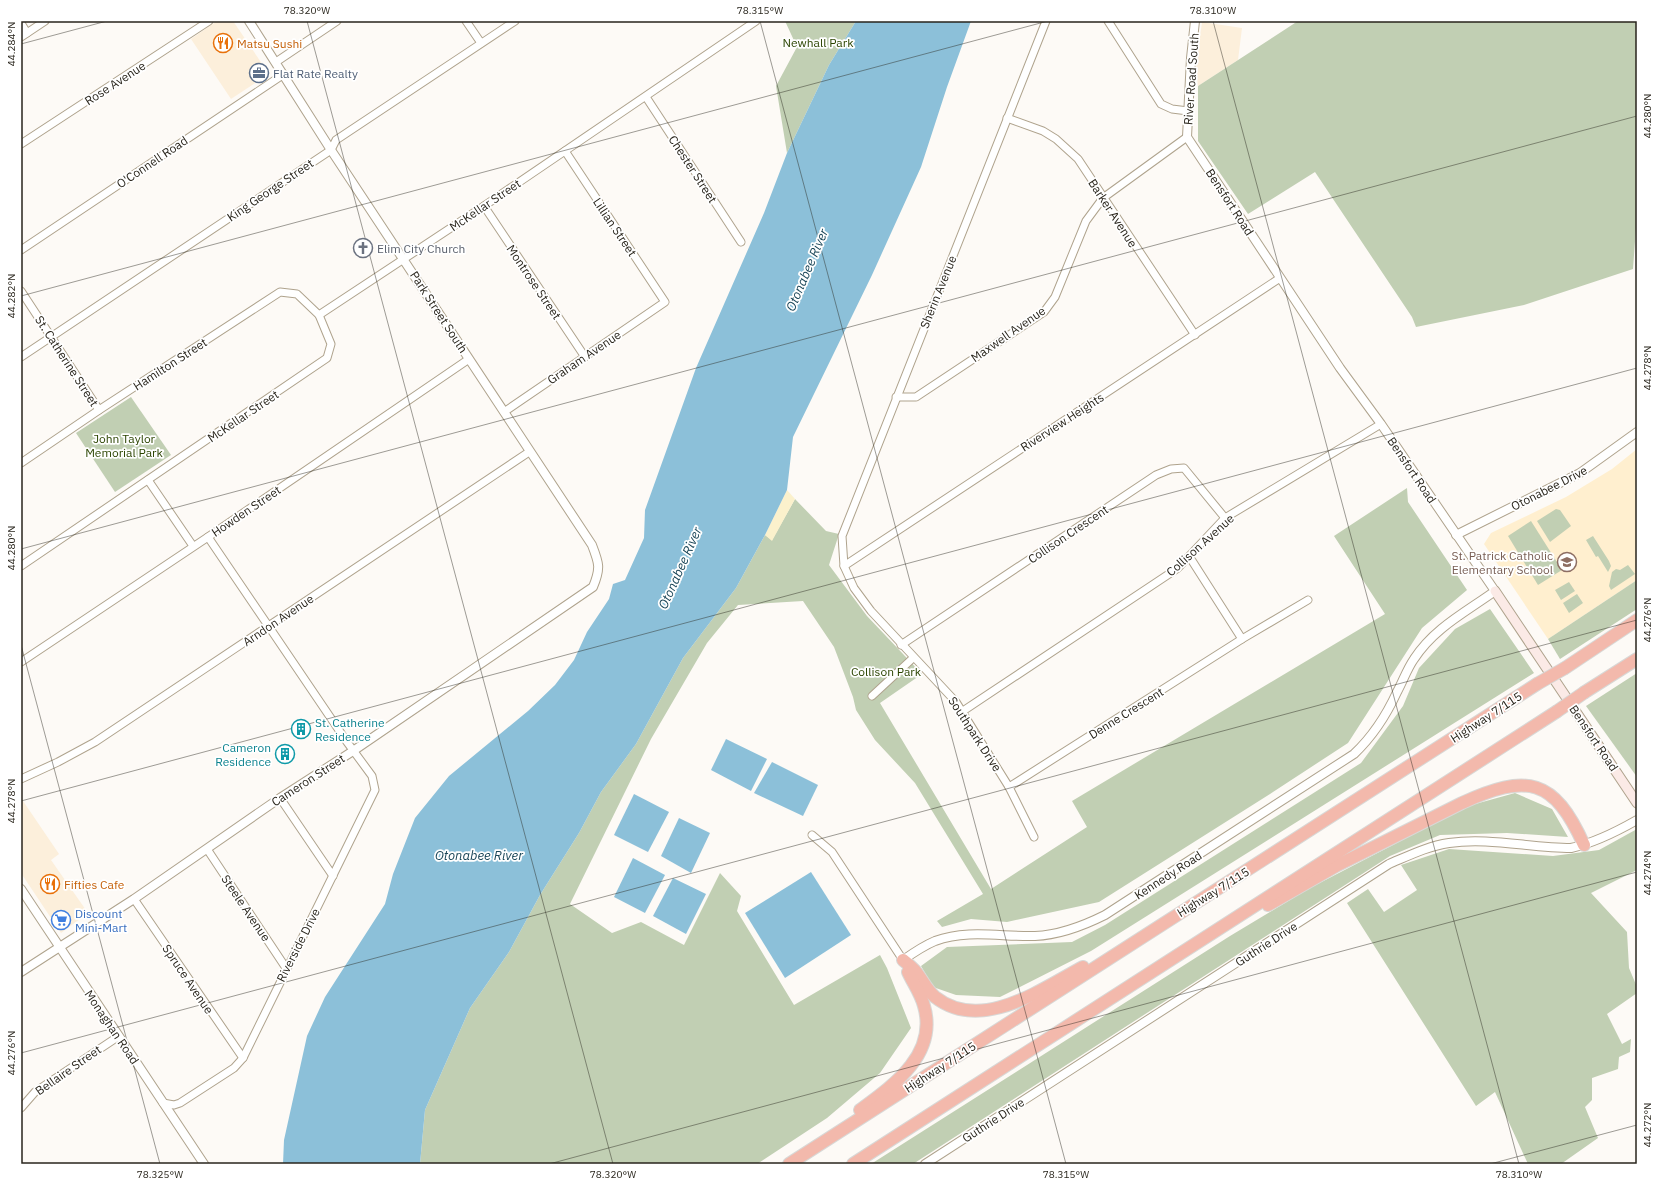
<svg xmlns="http://www.w3.org/2000/svg" width="1658" height="1185" font-family="'IBM Plex Sans',sans-serif">
<rect width="100%" height="100%" fill="#fdfaf6"/>
<!-- commercial -->
<g fill="#fcefdb">
<path d="M217 21H233L269 74 231 99 191 39Z"/>
<path d="M1202 22 1242 28 1238 60 1198 86 1196 65Z"/>
<path d="M21 798 59 854 51 860 88 913 61 933 21 873Z"/>
</g>
<!-- built -->
<path fill="#ffefcf" d="M1637 449V580L1548 639 1484 544 1491 533 1566 497 1612 469Z"/>
<!-- green -->
<g fill="#c1cfb3">
<path d="M785 21H856L829 65 787 153 776 86 797 47Z"/>
<path d="M1298 21H1637V214L1633 269 1524 305 1416 327 1412 317 1315 172 1248 214 1198 141V86Z"/>
<path d="M131 397 171 455 115 492 76 433Z"/>
<path d="M1407 488 1408 502 1467 590 1422 628 1348 743 1273 792 1099 902 1007 922 971 919 942 927 937 921 983 894 915 783 875 740 856 710 853 697 834 647 803 601 738 605 707 643 651 739 570 904 612 933 641 922 684 945 720 873 741 896 737 911 794 1005 880 955 887 968 911 1028 880 1073 827 1118 757 1164H420L425 1110 470 1008 509 952 540 895 579 833 601 792 636 744 683 658 736 588 765 535 772 540 795 499 826 531 839 534 829 565 867 616 922 674 880 703 991 889 1087 827 1072 801 1385 614 1334 536Z"/>
<path d="M1556 509 1560 510 1571 526 1550 542 1537 521Z"/>
<path d="M1531 521 1562 570 1538 585 1508 536Z"/>
<path d="M1593 536 1609 561 1611 566 1608 572 1598 556 1596 557 1586 540Z"/>
<path d="M1628 565 1635 574 1611 590 1609 586 1612 572 1616 569 1620 570Z"/>
<path d="M1637 580V609L1560 659 1548 639Z"/>
<path d="M1569 582 1575 591 1561 600 1555 590Z"/>
<path d="M1577 594 1583 603 1569 613 1563 603Z"/>
<path d="M1490 609 1534 673 1091 951 1000 997 956 995 933 987 921 966 947 947 1072 942 1105 925 1361 763 1403 706 1419 668 1455 629Z"/>
<path d="M1637 673V777L1586 706Z"/>
<path d="M1515 793 1552 809 1568 837 1507 833 1440 835 1390 856 913 1164H871L1230 936 1308 889 1468 806Z"/>
<path d="M1637 829V870L1591 893 1627 932 1629 968 1637 987V993L1607 1014 1622 1044 1631 1039 1630 1052 1619 1057 1618 1069 1592 1078V1100L1585 1107 1598 1138 1561 1164H1528L1495 1092 1476 1106 1347 903 1368 889 1384 912 1417 890 1401 865 1449 849 1553 856 1599 850Z"/>
</g>
<!-- sand -->
<path fill="#fbf1cc" d="M787 490 795 499 772 541 765 535Z"/>
<!-- water -->
<g fill="#8cc0d9">
<path d="M856 21H971L947 87 921 167 872 275 793 437 787 490 765 535 736 588 683 658 636 744 601 792 579 833 540 895 509 952 470 1008 425 1110 420 1164H283L284 1140 307 1036 325 997 385 904 393 874 415 818 449 776 528 711 555 685 574 660 587 632 609 599 613 584 625 580 644 538 645 510 696 368 764 213 787 153 829 65Z"/>
<path d="M726 739 767 759 751 791 711 770Z"/>
<path d="M772 762 818 785 803 816 754 793Z"/>
<path d="M634 794 669 812 648 852 614 835Z"/>
<path d="M679 818 710 833 691 873 661 856Z"/>
<path d="M633 858 665 875 645 913 614 897Z"/>
<path d="M811 872 851 935 785 978 745 913Z"/>
<path d="M673 878 706 894 686 934 653 916Z"/>
</g>
<g fill="none" stroke-linecap="round" stroke-linejoin="round">
<!-- minor casing -->
<g stroke="#afa38d" stroke-width="9">
<g id="minor">
<path d="M466 21 481 43"/>
<path d="M1108 21 1161 104 1172 109 1188 111"/>
<path d="M21 23 27 33"/>
<path d="M21 37 45 21"/>
<path d="M276 62 337 21"/>
<path d="M646 97 741 242"/>
<path d="M1007 118 1043 131 1056 139 1078 159 1195 335"/>
<path d="M21 144 209 21"/>
<path d="M484 206 585 357"/>
<path d="M21 250 284 74"/>
<path d="M21 291 99 410"/>
<path d="M319 315 484 206 756 21"/>
<path d="M21 357 331 150 336 140 515 21"/>
<path d="M896 397H916L1044 312 1055 297 1086 221 1103 198 1187 137"/>
<path d="M504 412 665 302 565 151"/>
<path d="M21 463 99 410 280 292 297 294 319 315 331 344 327 358 21 566"/>
<path d="M148 480 193 546"/>
<path d="M1189 556 1242 639"/>
<path d="M844 566 1280 278"/>
<path d="M901 645 1156 475 1171 469 1184 468 1225 518"/>
<path d="M21 662 208 537 469 359"/>
<path d="M872 696 913 658"/>
<path d="M963 711 1178 568 1225 518 1381 424"/>
<path d="M21 779 58 762 95 742 529 452"/>
<path d="M1009 787 1242 639 1308 600"/>
<path d="M280 798 333 876"/>
<path d="M812 835 832 852 903 960"/>
<path d="M1034 837 1009 787 956 702 871 611 854 588 844 566 842 536 1046 21"/>
<path d="M207 849 286 968"/>
<path d="M134 899 243 1058"/>
<path d="M163 1103 174 1105 180 1103 234 1068 243 1058 375 790 372 776 347 742 208 537"/>
<path d="M21 1108 35 1092 119 1036"/>
</g>
</g>
<!-- tertiary casing -->
<g stroke="#afa38d" stroke-width="10">
<g id="tertiary">
<path d="M1456 535 1580 473 1637 432"/>
<path d="M21 889 204 1164"/>
<path d="M903 960C913 953 923 946 935 941 968 929 1001 937 1035 936 1060 935 1083 926 1105 915L1354 754C1373 736 1386 716 1397 692 1403 681 1407 669 1414 659 1434 628 1466 612 1495 591L1381 424 1340 368 1187 137 1191 58 1195 21"/>
<path d="M21 972 134 899 280 798 353 751 593 587C601 568 599 563 592 545L331 150 249 21"/>
<path d="M925 1164 1389 864C1408 856 1428 846 1449 843 1489 837 1530 848 1571 848 1594 843 1616 832 1637 820"/>
</g>
</g>
<!-- secondary casing -->
<g stroke="#afa38d" stroke-width="11">
<path id="secondary" d="M1495 591 1637 803"/>
</g>
<!-- motorway casing -->
<g stroke="#d8d8d6" stroke-width="14">
<g id="motorway">
<path d="M1565 668 1637 620"/>
<path d="M1585 692 1637 659"/>
<path d="M1268 905 1336 866 1462 803C1527 773 1554 778 1584 845"/>
<path d="M903 960C908 964 913 968 917 973 923 981 927 990 935 997 981 1033 1040 990 1083 967"/>
<path d="M860 1110C894 1085 938 1054 924 1006 921 994 913 983 908 972"/>
<path d="M789 1164 1537 684"/>
<path d="M853 1164 1556 712"/>
</g>
</g>
<!-- minor -->
<use href="#minor" stroke="#fff" stroke-width="7"/>
<!-- tertiary -->
<use href="#tertiary" stroke="#fff" stroke-width="8"/>
<!-- secondary -->
<use href="#secondary" stroke="#fbeae6" stroke-width="9"/>
<!-- motorway -->
<use href="#motorway" stroke="#f3b9ac" stroke-width="12"/>
<!-- motorway-bridge casing -->
<g stroke="#d8d8d6" stroke-width="14" stroke-linecap="butt">
<g id="motorway-bridge">
<path d="M1537 684 1565 668"/>
<path d="M1556 712 1585 692"/>
</g>
</g>
<!-- motorway-bridge -->
<use href="#motorway-bridge" stroke="#f3b9ac" stroke-width="12"/>
</g>
<!-- ticks -->
<path fill="none" stroke="#29251c" stroke-width="1" stroke-opacity="0.45" d="M307 21 613 1164M760 21 1066 1164M1213 21 1519 1164M21 44 107 21M21 296 1048 21M21 549 1637 116M21 645 160 1164M21 801 1637 368M21 1053 1637 620M549 1164 1637 872M1490 1164 1637 1125"/>
<!-- icons -->
<defs>
<g id="restaurant-ring" transform="scale(1)"><circle r="9.5" fill="#fff" stroke="#e8710a" stroke-width="1.5"/><path d="M-5-6h1v4h1v-4h1v4h1v-4h1v5L-1.5 .5V6h-2V.5L-5-1ZM5-6V6H3V1.5H1.5Q1.5-4 5-6Z" fill="#e8710a"/></g>
<g id="office-ring" transform="scale(1)"><circle r="9.5" fill="#fff" stroke="#5c6f8a" stroke-width="1.5"/><path d="M-6-3h4V-5.5h4V-3h4V5H-6ZM-1-4.5V-3h2v-1.5ZM-6 0V1H6V0Z" fill="#5c6f8a"/></g>
<g id="church-ring" transform="scale(1)"><circle r="9.5" fill="#fff" stroke="#6b7280" stroke-width="1.5"/><path d="M-1.2-6h2.4v3.5h3.3v2.4h-3.3V6h-2.4V-.1h-3.3v-2.4h3.3Z" fill="#6b7280"/></g>
<g id="school-ring" transform="scale(1)"><circle r="9.5" fill="#fff" stroke="#8d6e63" stroke-width="1.5"/><path d="M0-5L7-2L0 1L-7-2ZM-4 1L0 2.5L4 1V4Q0 6-4 4Z" fill="#8d6e63"/></g>
<g id="building-ring" transform="scale(1)"><circle r="9.5" fill="#fff" stroke="#0f9aa8" stroke-width="1.5"/><path d="M-4-6H4V6H1V3H-1V6H-4ZM-2.5-4.3h1.7v1.8h-1.7ZM.8-4.3h1.7v1.8H.8ZM-2.5-1h1.7V.8h-1.7ZM.8-1h1.7V.8H.8Z" fill="#0f9aa8"/></g>
<g id="supermarket-ring" transform="scale(1)"><circle r="9.5" fill="#fff" stroke="#3f7fe0" stroke-width="1.5"/><path d="M-6-5.5h2.5l.6 2H6L4.5 2H-2.5L-4.4-4H-6ZM-1.5 3.2a1.3 1.3 0 1 0 .1 0ZM3 3.2a1.3 1.3 0 1 0 .1 0Z" fill="#3f7fe0"/></g>
</defs>
<g fill-rule="evenodd">
<use href="#restaurant-ring" x="223" y="43"/>
<use href="#office-ring" x="259" y="73"/>
<use href="#church-ring" x="363" y="248"/>
<use href="#school-ring" x="1567" y="562"/>
<use href="#building-ring" x="301" y="729"/>
<use href="#building-ring" x="285" y="754"/>
<use href="#restaurant-ring" x="50" y="884"/>
<use href="#supermarket-ring" x="61" y="920"/>
</g>
<g text-anchor="middle" dominant-baseline="central" stroke-width="3.5" stroke-linejoin="round" paint-order="stroke">
<!-- park labels -->
<g font-size="12" fill="#2b4400" stroke="#fff">
<text x="818" y="42">Newhall Park</text>
<text x="124" y="438">John Taylor<tspan x="124" dy="14">Memorial Park</tspan></text>
<text x="886" y="671">Collison Park</text>
</g>
<!-- food labels -->
<g font-size="12" fill="#c56008" stroke="#fff" text-anchor="start">
<text x="237" y="43">Matsu Sushi</text>
<text x="64" y="884">Fifties Cafe</text>
</g>
<!-- service labels -->
<g font-size="12" fill="#4e5e75" stroke="#fff" text-anchor="start">
<text x="273" y="73">Flat Rate Realty</text>
</g>
<!-- street labels -->
<g font-size="12" fill="#29251c" stroke="#fff">
<text transform="translate(1191 79) rotate(-86)">River Road South</text>
<text transform="translate(115 83) rotate(-33)">Rose Avenue</text>
<text transform="translate(152 162) rotate(-34)">O'Connell Road</text>
<text transform="translate(693 169) rotate(57)">Chester Street</text>
<text transform="translate(270 190) rotate(-34)">King George Street</text>
<text transform="translate(1230 202) rotate(57)">Bensfort Road</text>
<text transform="translate(485 205) rotate(-34)">McKellar Street</text>
<text transform="translate(1113 213) rotate(57)">Barker Avenue</text>
<text transform="translate(615 227) rotate(56)">Lillian Street</text>
<text transform="translate(534 282) rotate(56)">Montrose Street</text>
<text transform="translate(938 292) rotate(-68)">Sherin Avenue</text>
<text transform="translate(439 312) rotate(57)">Park Street South</text>
<text transform="translate(1008 334) rotate(-35)">Maxwell Avenue</text>
<text transform="translate(584 357) rotate(-34)">Graham Avenue</text>
<text transform="translate(67 361) rotate(57)">St. Catherine Street</text>
<text transform="translate(170 364) rotate(-33)">Hamilton Street</text>
<text transform="translate(243 416) rotate(-34)">McKellar Street</text>
<text transform="translate(1062 422) rotate(-33)">Riverview Heights</text>
<text transform="translate(1412 470) rotate(56)">Bensfort Road</text>
<text transform="translate(1549 488) rotate(-27)">Otonabee Drive</text>
<text transform="translate(246 511) rotate(-34)">Howden Street</text>
<text transform="translate(1068 534) rotate(-34)">Collison Crescent</text>
<text transform="translate(1200 545) rotate(-42)">Collison Avenue</text>
<text transform="translate(278 620) rotate(-34)">Arndon Avenue</text>
<text transform="translate(1126 713) rotate(-32)">Denne Crescent</text>
<text transform="translate(1486 717) rotate(-33)">Highway 7/115</text>
<text transform="translate(975 734) rotate(57)">Southpark Drive</text>
<text transform="translate(1594 738) rotate(56)">Bensfort Road</text>
<text transform="translate(308 780) rotate(-33)">Cameron Street</text>
<text transform="translate(1168 875) rotate(-33)">Kennedy Road</text>
<text transform="translate(1213 892) rotate(-32)">Highway 7/115</text>
<text transform="translate(246 908) rotate(56)">Steele Avenue</text>
<text transform="translate(1266 944) rotate(-33)">Guthrie Drive</text>
<text transform="translate(298 945) rotate(-63)">Riverside Drive</text>
<text transform="translate(188 979) rotate(56)">Spruce Avenue</text>
<text transform="translate(112 1027) rotate(56)">Monaghan Road</text>
<text transform="translate(940 1067) rotate(-33)">Highway 7/115</text>
<text transform="translate(68 1070) rotate(-35)">Bellaire Street</text>
<text transform="translate(993 1120) rotate(-33)">Guthrie Drive</text>
</g>
<!-- worship labels -->
<g font-size="12" fill="#5b616d" stroke="#fff" text-anchor="start">
<text x="377" y="248">Elim City Church</text>
</g>
<!-- education labels -->
<g font-size="12" fill="#785e54" stroke="#fff" text-anchor="end">
<text x="1553" y="555">St. Patrick Catholic<tspan x="1553" dy="14">Elementary School</tspan></text>
</g>
<!-- culture labels -->
<g font-size="12" fill="#0d838f" stroke="#fff" text-anchor="start">
<text x="315" y="722">St. Catherine<tspan x="315" dy="14">Residence</tspan></text>
<text x="271" y="747" text-anchor="end">Cameron<tspan x="271" dy="14">Residence</tspan></text>
</g>
<!-- shop labels -->
<g font-size="12" fill="#366cbe" stroke="#fff" text-anchor="start">
<text x="75" y="913">Discount<tspan x="75" dy="14">Mini-Mart</tspan></text>
</g>
<!-- water labels -->
<g font-size="13" font-style="italic" fill="#1a4658" stroke="#fff">
<text transform="translate(807 270) rotate(-67)">Otonabee River</text>
<text transform="translate(680 568) rotate(-66)">Otonabee River</text>
<text x="479" y="855">Otonabee River</text>
</g>
</g>
<!-- border -->
<rect width="1658" height="1185" fill="none" stroke="#ffffff" stroke-width="44"/>
<rect x="22" y="22" width="1614" height="1141" fill="none" stroke="#29251c" stroke-width="1.5"/>
<g font-size="10" text-anchor="middle" fill="#29251c">
<text x="307" y="14">78.320°W</text>
<text x="760" y="14">78.315°W</text>
<text x="1213" y="14">78.310°W</text>
<text transform="translate(11 44) rotate(-90)" y="4">44.284°N</text>
<text transform="translate(1647 116) rotate(-90)" y="4">44.280°N</text>
<text transform="translate(11 296) rotate(-90)" y="4">44.282°N</text>
<text transform="translate(1647 368) rotate(-90)" y="4">44.278°N</text>
<text transform="translate(11 548) rotate(-90)" y="4">44.280°N</text>
<text transform="translate(1647 620) rotate(-90)" y="4">44.276°N</text>
<text transform="translate(11 801) rotate(-90)" y="4">44.278°N</text>
<text transform="translate(1647 873) rotate(-90)" y="4">44.274°N</text>
<text transform="translate(11 1053) rotate(-90)" y="4">44.276°N</text>
<text transform="translate(1647 1125) rotate(-90)" y="4">44.272°N</text>
<text x="160" y="1178">78.325°W</text>
<text x="613" y="1178">78.320°W</text>
<text x="1066" y="1178">78.315°W</text>
<text x="1519" y="1178">78.310°W</text>
</g>
</svg>
